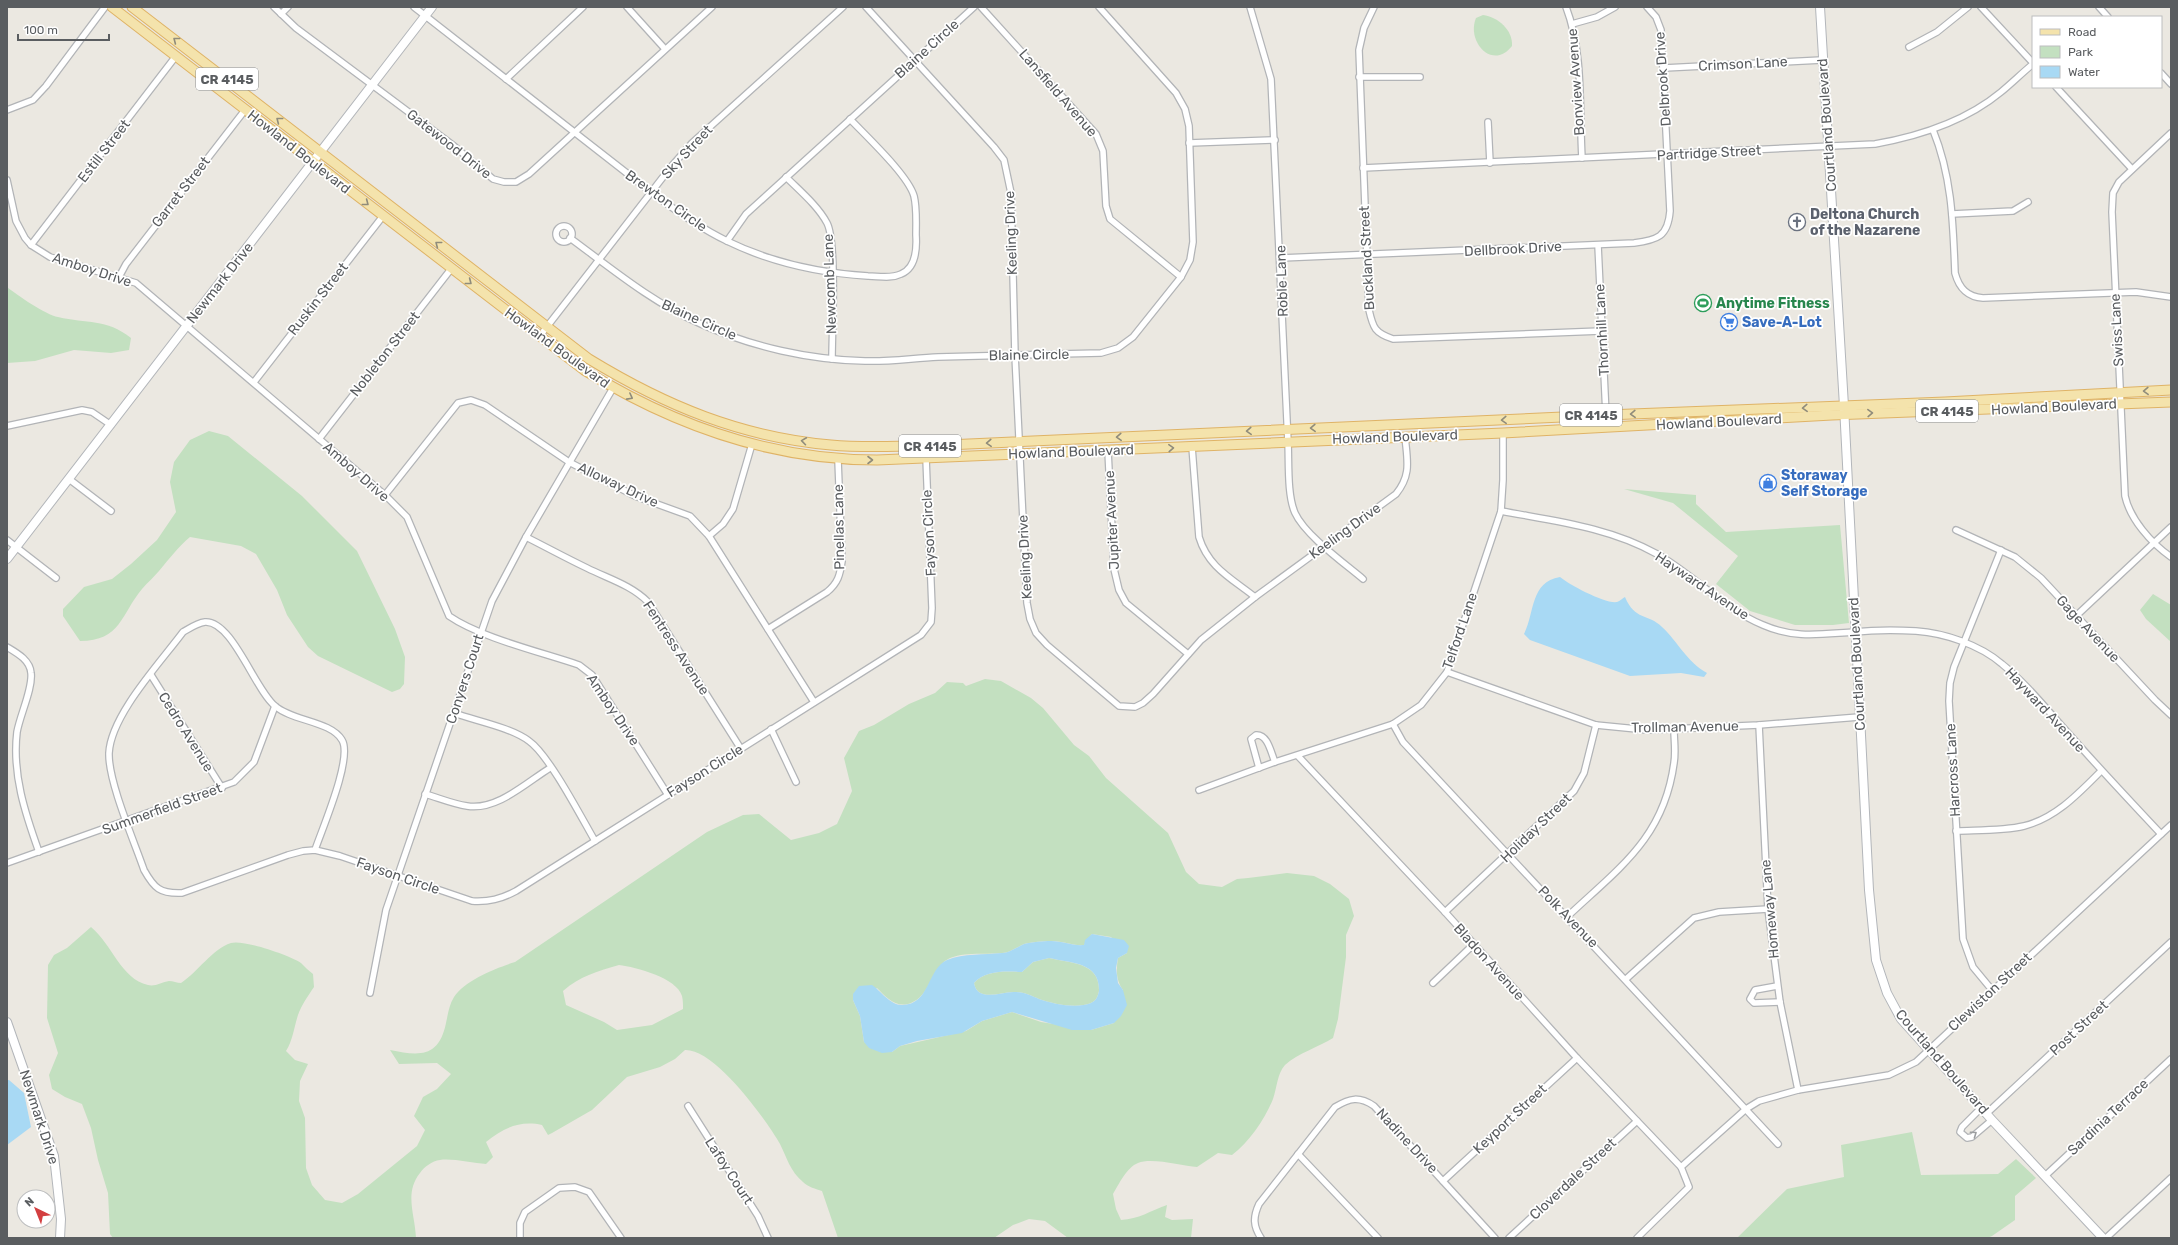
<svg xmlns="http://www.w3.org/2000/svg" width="2178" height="1245" font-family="Rubik,sans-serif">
<rect width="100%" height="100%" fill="#ebe8e1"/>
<!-- green -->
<g fill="#c3e0c0" fill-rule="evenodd">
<path d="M1483 15C1498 17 1513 30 1512 46 1493 71 1466 42 1476 18Z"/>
<path d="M7 287C17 295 46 315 58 317 87 324 106 318 131 338L129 350 111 353 74 350 35 361 7 363Z"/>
<path d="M209 431 228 436 302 496 357 551 395 629 405 657 404 684 400 689 392 692 318 656 308 647 287 615 277 590 256 554 241 546 190 537C178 547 170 558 159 571 154 577 148 582 142 589 121 614 121 641 80 641L63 616V609L84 587 112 579 131 564 157 540 176 512 170 482 174 462 190 440Z"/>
<path d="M1624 489 1696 495V504L1726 532 1840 525 1849 623 1833 625H1795L1750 611 1716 584 1738 556 1673 503Z"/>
<path d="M2153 594 2171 605V642L2146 619 2140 610Z"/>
<path d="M985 679 1001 681 1031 698 1043 708 1074 745 1089 756 1106 778 1168 833 1186 872 1199 884 1222 887 1237 879 1248 878 1287 873 1314 876 1330 884 1349 899 1354 916 1346 935V957L1338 1019 1333 1038C1319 1047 1298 1053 1285 1065 1277 1074 1277 1088 1273 1099 1265 1119 1249 1142 1232 1155L1218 1153 1197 1167C1182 1166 1152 1157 1138 1163 1127 1167 1119 1184 1113 1194L1116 1209 1121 1220C1139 1219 1150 1211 1167 1205L1165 1217 1172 1220 1193 1219 1191 1238H1068L1045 1221 1029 1219 1013 1225 994 1238H838L822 1191C816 1189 808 1187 803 1182 790 1171 787 1158 780 1144 765 1118 715 1049 685 1050L675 1059 660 1067 627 1077 592 1110 552 1133 548 1135 542 1125C520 1120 503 1128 486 1142L493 1157 486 1164C473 1163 451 1158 440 1160 432 1161 424 1167 420 1173 404 1193 415 1214 416 1238H113L110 1234 108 1193 98 1160 91 1128 82 1104 65 1097 52 1089 49 1075 58 1053 47 1018 48 965 54 955 67 948 91 927C112 944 121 979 148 985 155 987 162 982 169 981 173 981 177 983 181 983 198 972 212 949 231 943 243 939 291 956 301 963 305 967 309 971 313 974L314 987C308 996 302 1004 298 1015 294 1027 293 1040 286 1051L295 1060 308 1064 300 1081 299 1101 305 1118 306 1168 312 1185 325 1200 342 1203 358 1194 417 1146 425 1130 414 1116 423 1097 437 1089 451 1074 437 1063 399 1064 390 1050C419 1056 439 1058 446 1023 448 1014 449 1005 454 997 465 980 496 968 515 962L707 832 743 815 759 814 791 840 819 833 837 824 852 791 844 758 859 731 874 725 909 704 935 693 947 682 963 683 966 686ZM1092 934 1111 937 1127 953 1118 958C1116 970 1116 980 1123 990L1114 1023 1091 1030 1041 1022 1012 1012 982 1021 966 1031 900 1046 892 1052 864 1042 860 1016 853 1000 877 988C886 997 896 1009 911 1003 930 995 930 973 945 961 959 951 985 955 1002 953 1010 953 1017 947 1024 944 1032 942 1043 941 1052 941 1063 941 1073 946 1084 945ZM619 965C636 967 677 978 682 996 683 1000 683 1005 683 1009L652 1025 617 1030 604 1022 566 1005 563 991C580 976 598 971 619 965Z"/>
<path d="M1049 958C1070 963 1100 962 1099 991 1098 996 1096 1001 1091 1003 1077 1009 1053 1004 1039 999 1032 996 1025 992 1016 992 1005 991 994 997 983 994 977 992 975 988 974 983 985 970 1006 971 1022 972L1033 962Z"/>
<path d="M1912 1132 1921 1175 1998 1174 2016 1159 2036 1178 2015 1196V1220L1992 1236 1987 1238H1737L1787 1189 1844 1177 1841 1145Z"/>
</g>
<!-- water -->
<g fill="#a8d9f4" fill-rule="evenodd">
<path d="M1560 577C1570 585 1605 604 1617 602 1620 601 1623 598 1625 597 1635 621 1648 613 1662 627 1678 642 1687 662 1707 673L1704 677 1681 673 1630 676 1530 640 1524 634C1535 612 1530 582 1560 577Z"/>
<path d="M1092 934 1124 940 1129 946 1127 953 1118 958 1116 968 1118 983 1123 990 1127 1005 1121 1016 1114 1023 1091 1030H1072L1012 1012 982 1021 962 1033 917 1041 900 1046 892 1052 882 1053 869 1048 864 1042 860 1016 853 1000V994L859 986 872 985C881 991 890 1005 902 1005 930 1005 927 969 947 960 964 953 984 955 1002 953 1010 953 1017 947 1024 944 1032 942 1043 941 1051 941 1063 941 1072 946 1084 945L1085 940ZM1049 958C1071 963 1100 962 1099 991 1098 996 1096 1001 1091 1003 1077 1009 1053 1004 1039 999 1032 996 1025 992 1016 992 1005 991 994 997 983 994 977 992 975 988 974 983 985 970 1006 971 1022 972L1033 962Z"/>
<path d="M7 1080H9L24 1093 31 1127 7 1145Z"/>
</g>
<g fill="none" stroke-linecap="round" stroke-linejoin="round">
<!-- street casing -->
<g stroke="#b2b4b7" stroke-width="8">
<g id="street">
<path d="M274 7 296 28 454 146 493 179 504 182H516L529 174 712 7"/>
<path d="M414 7 651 192C676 211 700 228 727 241 772 263 819 273 868 276 878 276 891 279 901 274 916 268 917 250 916 235 916 223 917 208 914 196 908 175 866 136 850 119"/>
<path d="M627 7 665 49"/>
<path d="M866 7 994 147 1004 160 1011 193 1015 355 1027 603 1030 619 1036 633 1047 645 1119 706 1135 707 1143 703 1153 694 1201 640 1255 597 1396 494C1412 474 1407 460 1405 436"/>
<path d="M981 7 1096 134 1103 151 1106 206 1110 219 1181 277"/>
<path d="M1250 7 1271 79 1288 442C1289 462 1287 495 1295 513 1305 535 1344 563 1363 579"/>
<path d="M1374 7 1364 28 1359 50 1369 310C1373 328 1375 333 1393 339L1601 331"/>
<path d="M1566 7C1584 54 1579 109 1582 158"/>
<path d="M1981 7 2033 63"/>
<path d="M2099 7 2108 17"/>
<path d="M281 14 288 7"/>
<path d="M1572 24 1597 17 1615 7"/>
<path d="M1909 47 1937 32 1968 7"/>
<path d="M1664 68 1822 60"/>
<path d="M2161 73 2171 84"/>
<path d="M1359 77H1420"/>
<path d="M506 79 583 7"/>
<path d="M2056 87 2132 169"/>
<path d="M7 110 33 100 46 86 105 7"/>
<path d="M1488 122 1490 163"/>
<path d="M1933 130C1952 177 1953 222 1955 273 1959 288 1967 297 1983 298L2136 292 2171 297"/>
<path d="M2171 133 2119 182 2113 193 2112 212 2125 496C2130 519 2151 543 2171 557"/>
<path d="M1189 143 1275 140"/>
<path d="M1363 168 1875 144C1920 136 1966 121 2001 92 2012 83 2022 73 2033 64"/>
<path d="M786 177C800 191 818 206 827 223 837 242 832 333 832 359"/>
<path d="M7 180 16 221 25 238 31 245 50 257 136 283 385 495 407 517 449 616C481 638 541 652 579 665L592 675 668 795"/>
<path d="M1952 214 2013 211 2028 202"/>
<circle cx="564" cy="234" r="8"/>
<path d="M570 238C612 269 653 303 701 324 752 347 810 360 865 361 889 362 914 358 938 357 992 356 1046 354 1101 353L1118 348 1133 337 1181 277 1190 260 1193 242 1189 126 1185 109 1176 93 1099 7"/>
<path d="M727 241 746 214 974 7"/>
<path d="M31 245 176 56"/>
<path d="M1598 245 1606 415"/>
<path d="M1281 258 1634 243C1657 240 1668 237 1670 211L1661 30 1656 17 1647 7"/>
<path d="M119 277 126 264 245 110"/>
<path d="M539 337 670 168 692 143 843 7"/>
<path d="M254 382 383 216"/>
<path d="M7 426 82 410 92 412 111 425"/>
<path d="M319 439 451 269"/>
<path d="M1192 447 1199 537C1208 567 1231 578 1255 597"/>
<path d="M1108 451 1114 569 1119 590 1126 603 1188 654"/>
<path d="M69 479 111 511"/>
<path d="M385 495 458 403 471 400 485 405 569 462 635 496 690 516 709 536 814 702"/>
<path d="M1501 511C1554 521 1609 527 1657 554 1694 575 1724 609 1763 625 1795 639 1821 634 1854 632 1874 630 1896 630 1916 631 1945 633 1980 645 2002 664 2027 684 2047 710 2069 734 2099 768 2130 801 2161 834"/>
<path d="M1956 530 2015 557 2041 578 2155 700 2171 715"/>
<path d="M709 536 723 524 733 509 752 444"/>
<path d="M526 537C546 547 566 558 587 568 609 579 631 585 648 602L741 749"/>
<path d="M7 540 56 578"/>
<path d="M2076 616 2171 527"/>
<path d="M768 629 827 592C838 583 840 575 842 561L838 460"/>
<path d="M7 647C17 653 30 660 31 673 33 688 20 715 17 732 12 774 25 813 39 852"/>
<path d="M1447 672 1596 725 1647 730 1759 725 1859 717"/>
<path d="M151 675 222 788"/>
<path d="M454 713C476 721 510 727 529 741 549 755 581 817 595 841"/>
<path d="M1393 724 1403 742 1778 1144"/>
<path d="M1759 725 1768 909 1780 1002 1798 1090"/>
<path d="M771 729 796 782"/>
<path d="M1298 756 1445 912 1577 1058 1681 1167 1689 1187 1637 1238"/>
<path d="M1259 768 1251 739 1256 735C1268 734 1271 753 1275 762"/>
<path d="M1199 790 1275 762 1393 724 1421 705 1447 672 1501 511 1503 480V433"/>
<path d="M425 794C439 798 453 804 467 806 497 811 527 782 550 768"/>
<path d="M1956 831C1978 830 2003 831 2024 826 2056 818 2079 793 2101 771"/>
<path d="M315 850C322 829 353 758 342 740 331 721 292 721 275 706 255 690 232 620 205 622 197 623 190 628 183 632 160 663 111 715 109 753 108 781 134 841 144 870 154 888 160 894 182 893L288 855 303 851 315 850 340 856 472 901C489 902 501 899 516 891L921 635 931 622 932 608 926 458"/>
<path d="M7 863 234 782 254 762 275 706"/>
<path d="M1445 912 1574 791 1584 773 1596 725"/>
<path d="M1568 916C1619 868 1664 838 1674 763 1676 752 1674 740 1674 729"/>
<path d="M1626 979 1694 918 1719 912 1768 909"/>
<path d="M1433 983 1473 945"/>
<path d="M1777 986 1755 990 1750 999 1754 1003 1780 1002"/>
<path d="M1992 990 1973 967 1963 939 1949 701 1950 683 1954 667 2001 550"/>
<path d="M370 993 386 910 492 601 526 537 613 388"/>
<path d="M688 1106 758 1216 768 1238"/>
<path d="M1981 1108 1962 1127 1960 1132 1967 1138 1972 1137 1992 1120"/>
<path d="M1986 1114 2171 942"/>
<path d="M1298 1154 1378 1238"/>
<path d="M1681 1167 1746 1109 1759 1101 1798 1090 1889 1075 1916 1062 2171 825"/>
<path d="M2045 1176 2171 1059"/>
<path d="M1443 1181 1577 1058"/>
<path d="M520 1238V1223L525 1212 559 1188 575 1187 589 1192 621 1238"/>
<path d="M1261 1238C1253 1226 1253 1217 1259 1204L1335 1107C1350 1098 1359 1096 1374 1106L1495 1238"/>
<path d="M1509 1238 1637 1121"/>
<path d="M2106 1238 2171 1178"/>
</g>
</g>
<!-- secondary casing -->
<g stroke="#b3b6ba" stroke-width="10">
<g id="secondary">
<path d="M1820 7 1844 406 1869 890 1876 960 1887 993 1901 1019 1992 1120 2103 1238"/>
<path d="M7 559 432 7"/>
<path d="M7 1022 54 1156 61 1219 60 1238"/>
</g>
</g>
<!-- primary casing -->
<g stroke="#dfb366" stroke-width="11">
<g id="primary">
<path d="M112 7 584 370C673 425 771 460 877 460L1503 433 1832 415 2171 402"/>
<path d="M132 7 589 359C666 406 741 437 831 445 862 448 894 446 925 446L1606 415 1945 402 2171 390"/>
</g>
</g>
<!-- street -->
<use href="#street" stroke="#fff" stroke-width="5.5"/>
<!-- secondary -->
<use href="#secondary" stroke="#fff" stroke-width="8"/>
<!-- primary -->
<use href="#primary" stroke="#f4e3ac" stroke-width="9"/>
</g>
<!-- one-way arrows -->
<defs><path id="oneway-chevron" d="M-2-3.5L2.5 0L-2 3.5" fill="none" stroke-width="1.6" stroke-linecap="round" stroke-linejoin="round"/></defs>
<g stroke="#908c7b">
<use href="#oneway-chevron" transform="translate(176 40) rotate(-142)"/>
<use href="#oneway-chevron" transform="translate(279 120) rotate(-142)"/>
<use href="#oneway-chevron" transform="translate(366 203) rotate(38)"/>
<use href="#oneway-chevron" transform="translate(438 244) rotate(-142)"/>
<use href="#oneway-chevron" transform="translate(469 282) rotate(38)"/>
<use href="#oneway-chevron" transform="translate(2146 391) rotate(178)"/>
<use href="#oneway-chevron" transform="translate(630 397) rotate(28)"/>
<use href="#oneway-chevron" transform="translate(1805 408) rotate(177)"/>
<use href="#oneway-chevron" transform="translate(1870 413) rotate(-2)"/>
<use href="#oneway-chevron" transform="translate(1633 414) rotate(178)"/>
<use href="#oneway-chevron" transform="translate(1504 420) rotate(177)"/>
<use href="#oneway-chevron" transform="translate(1313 428) rotate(178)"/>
<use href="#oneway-chevron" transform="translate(1249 431) rotate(177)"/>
<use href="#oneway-chevron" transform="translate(1119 437) rotate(177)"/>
<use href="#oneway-chevron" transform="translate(804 441) rotate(-172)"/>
<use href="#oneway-chevron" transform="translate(989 443) rotate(177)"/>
<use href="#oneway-chevron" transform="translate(1171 448) rotate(-3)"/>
<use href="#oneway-chevron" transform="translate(870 460)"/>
</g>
<use stroke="#9c9ea0" href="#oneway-chevron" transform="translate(1974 1134) rotate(-35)"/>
<!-- icons -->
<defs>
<g id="church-ring" transform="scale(0.9)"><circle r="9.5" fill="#fff" stroke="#6b7280" stroke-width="1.5"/><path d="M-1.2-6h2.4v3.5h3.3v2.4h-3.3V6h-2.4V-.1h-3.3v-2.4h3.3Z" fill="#6b7280"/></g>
<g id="stadium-ring" transform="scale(0.9)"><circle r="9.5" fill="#fff" stroke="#2e9e5b" stroke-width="1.5"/><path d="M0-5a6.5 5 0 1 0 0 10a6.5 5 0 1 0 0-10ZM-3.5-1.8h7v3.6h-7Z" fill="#2e9e5b"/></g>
<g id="supermarket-ring" transform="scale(0.9)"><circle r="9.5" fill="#fff" stroke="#3f7fe0" stroke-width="1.5"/><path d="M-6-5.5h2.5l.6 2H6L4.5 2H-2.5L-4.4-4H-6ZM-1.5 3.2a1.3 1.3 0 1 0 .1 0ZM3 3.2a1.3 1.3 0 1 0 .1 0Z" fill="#3f7fe0"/></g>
<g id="shop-ring" transform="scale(0.9)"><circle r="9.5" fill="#fff" stroke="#3f7fe0" stroke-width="1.5"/><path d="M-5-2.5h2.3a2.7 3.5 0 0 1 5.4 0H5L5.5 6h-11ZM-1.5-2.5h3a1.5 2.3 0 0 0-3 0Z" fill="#3f7fe0"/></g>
</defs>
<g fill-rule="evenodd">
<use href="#church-ring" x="1797" y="222"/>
<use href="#stadium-ring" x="1703" y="303"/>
<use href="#supermarket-ring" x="1729" y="322"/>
<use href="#shop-ring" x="1768" y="483"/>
</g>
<g text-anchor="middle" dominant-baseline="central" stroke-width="3.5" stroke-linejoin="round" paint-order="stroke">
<!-- shield labels -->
<g fill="#fff" stroke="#8c8e90" stroke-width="1">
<rect x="196" y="68" width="62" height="22" rx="3"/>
<rect x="1916" y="400" width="62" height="22" rx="3"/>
<rect x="1560" y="404" width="62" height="22" rx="3"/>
<rect x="899" y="435" width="62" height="22" rx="3"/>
</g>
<g font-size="13" font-weight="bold" fill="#5a5d60">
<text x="227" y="79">CR 4145</text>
<text x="1947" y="411">CR 4145</text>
<text x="1591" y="415">CR 4145</text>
<text x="930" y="446">CR 4145</text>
</g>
<!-- street labels -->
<g font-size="14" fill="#5a5d60" stroke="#fff">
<text transform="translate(927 49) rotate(-42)">Blaine Circle</text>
<text transform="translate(1743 64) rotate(-3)">Crimson Lane</text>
<text transform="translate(1663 79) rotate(-94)">Delbrook Drive</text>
<text transform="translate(1576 82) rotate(-94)">Bonview Avenue</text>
<text transform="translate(1058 93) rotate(49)">Lansfield Avenue</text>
<text transform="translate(1827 125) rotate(-94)">Courtland Boulevard</text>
<text transform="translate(449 144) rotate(38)">Gatewood Drive</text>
<text transform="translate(104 151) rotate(-52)">Estill Street</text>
<text transform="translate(299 152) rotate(38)">Howland Boulevard</text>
<text transform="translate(687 152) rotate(-47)">Sky Street</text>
<text transform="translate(1709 153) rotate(-3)">Partridge Street</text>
<text transform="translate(181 192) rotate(-52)">Garret Street</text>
<text transform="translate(666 201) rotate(35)">Brewton Circle</text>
<text transform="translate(1011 233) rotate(-92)">Keeling Drive</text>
<text transform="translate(1513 249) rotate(-3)">Dellbrook Drive</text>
<text transform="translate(1367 258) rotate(-93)">Buckland Street</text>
<text transform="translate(92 270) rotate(18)">Amboy Drive</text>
<text transform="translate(1282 281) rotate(-92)">Roble Lane</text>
<text transform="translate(220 283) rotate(-52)">Newmark Drive</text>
<text transform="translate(830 284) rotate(-92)">Newcomb Lane</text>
<text transform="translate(318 299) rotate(-52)">Ruskin Street</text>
<text transform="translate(699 320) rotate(24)">Blaine Circle</text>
<text transform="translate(1602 330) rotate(-93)">Thornhill Lane</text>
<text transform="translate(2117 330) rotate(-93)">Swiss Lane</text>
<text transform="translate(557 348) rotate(36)">Howland Boulevard</text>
<text transform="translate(385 354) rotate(-52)">Nobleton Street</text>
<text transform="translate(1029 355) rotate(-1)">Blaine Circle</text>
<text transform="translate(2054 407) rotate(-3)">Howland Boulevard</text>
<text transform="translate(1719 422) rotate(-3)">Howland Boulevard</text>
<text transform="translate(1395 437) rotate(-2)">Howland Boulevard</text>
<text transform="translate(1071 452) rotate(-2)">Howland Boulevard</text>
<text transform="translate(356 472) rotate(41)">Amboy Drive</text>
<text transform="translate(618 485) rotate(25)">Alloway Drive</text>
<text transform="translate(1112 520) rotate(-93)">Jupiter Avenue</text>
<text transform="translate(839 527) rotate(-91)">Pinellas Lane</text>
<text transform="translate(1345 531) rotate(-36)">Keeling Drive</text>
<text transform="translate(929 533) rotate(-93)">Fayson Circle</text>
<text transform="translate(1025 557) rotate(-93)">Keeling Drive</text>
<text transform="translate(1702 586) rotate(34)">Hayward Avenue</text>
<text transform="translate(2088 629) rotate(47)">Gage Avenue</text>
<text transform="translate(1460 631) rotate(-71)">Telford Lane</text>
<text transform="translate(676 648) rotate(57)">Fentress Avenue</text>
<text transform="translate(1857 664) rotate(-93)">Courtland Boulevard</text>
<text transform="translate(465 679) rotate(-72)">Conyers Court</text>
<text transform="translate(613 710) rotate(56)">Amboy Drive</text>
<text transform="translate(2045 710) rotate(47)">Hayward Avenue</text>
<text transform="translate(1685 727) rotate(-1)">Trollman Avenue</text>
<text transform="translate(186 732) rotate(58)">Cedro Avenue</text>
<text transform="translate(1953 770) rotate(-93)">Harcross Lane</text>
<text transform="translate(705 771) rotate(-32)">Fayson Circle</text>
<text transform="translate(162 809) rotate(-20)">Summerfield Street</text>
<text transform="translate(1536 828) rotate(-44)">Holiday Street</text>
<text transform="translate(398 876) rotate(19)">Fayson Circle</text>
<text transform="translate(1770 909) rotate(-95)">Homeway Lane</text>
<text transform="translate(1568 917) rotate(46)">Polk Avenue</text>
<text transform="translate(1489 962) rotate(48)">Bladon Avenue</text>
<text transform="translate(1990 992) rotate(-43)">Clewiston Street</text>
<text transform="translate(2079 1028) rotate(-43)">Post Street</text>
<text transform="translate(1942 1062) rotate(49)">Courtland Boulevard</text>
<text transform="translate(39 1117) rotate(72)">Newmark Drive</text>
<text transform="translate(2108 1117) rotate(-43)">Sardinia Terrace</text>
<text transform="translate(1510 1119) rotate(-43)">Keyport Street</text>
<text transform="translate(1407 1141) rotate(47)">Nadine Drive</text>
<text transform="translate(729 1171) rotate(57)">Lafoy Court</text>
<text transform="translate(1573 1179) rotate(-43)">Cloverdale Street</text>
</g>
<!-- worship labels -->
<g font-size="14" font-weight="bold" fill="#5b616d" stroke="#fff" text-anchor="start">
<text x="1810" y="214">Deltona Church<tspan x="1810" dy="16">of the Nazarene</tspan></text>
</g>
<!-- leisure labels -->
<g font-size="14" font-weight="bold" fill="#27864d" stroke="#fff" text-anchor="start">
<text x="1716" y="303">Anytime Fitness</text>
</g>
<!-- shop labels -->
<g font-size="14" font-weight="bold" fill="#366cbe" stroke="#fff" text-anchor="start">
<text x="1742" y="322">Save-A-Lot</text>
<text x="1781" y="475">Storaway<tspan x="1781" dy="16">Self Storage</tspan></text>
</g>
</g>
<!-- border -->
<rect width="2178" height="1245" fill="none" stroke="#5a5d60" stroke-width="16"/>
<!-- legend -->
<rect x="2032" y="16" width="130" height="72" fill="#ffffff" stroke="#bdbebf"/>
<rect x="2040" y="29" width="20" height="6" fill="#f4e3ac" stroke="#bdbebf"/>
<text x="2068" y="36" font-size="12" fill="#5a5d60">Road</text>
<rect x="2040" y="46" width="20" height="12" fill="#c3e0c0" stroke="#bdbebf"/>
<text x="2068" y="56" font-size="12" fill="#5a5d60">Park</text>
<rect x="2040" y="66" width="20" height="12" fill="#a8d9f4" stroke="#bdbebf"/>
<text x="2068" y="76" font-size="12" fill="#5a5d60">Water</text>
<!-- north arrow -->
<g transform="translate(36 1209) rotate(317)"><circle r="19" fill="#ffffff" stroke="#bdbebf"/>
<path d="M0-3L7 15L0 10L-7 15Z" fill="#d33f40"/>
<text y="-6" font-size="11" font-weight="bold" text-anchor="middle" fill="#5a5d60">N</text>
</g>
<!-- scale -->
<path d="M18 34v6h91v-6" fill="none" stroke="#5a5d60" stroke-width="2"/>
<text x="24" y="34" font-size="12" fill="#5a5d60" stroke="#ffffff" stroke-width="3" paint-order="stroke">100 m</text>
</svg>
